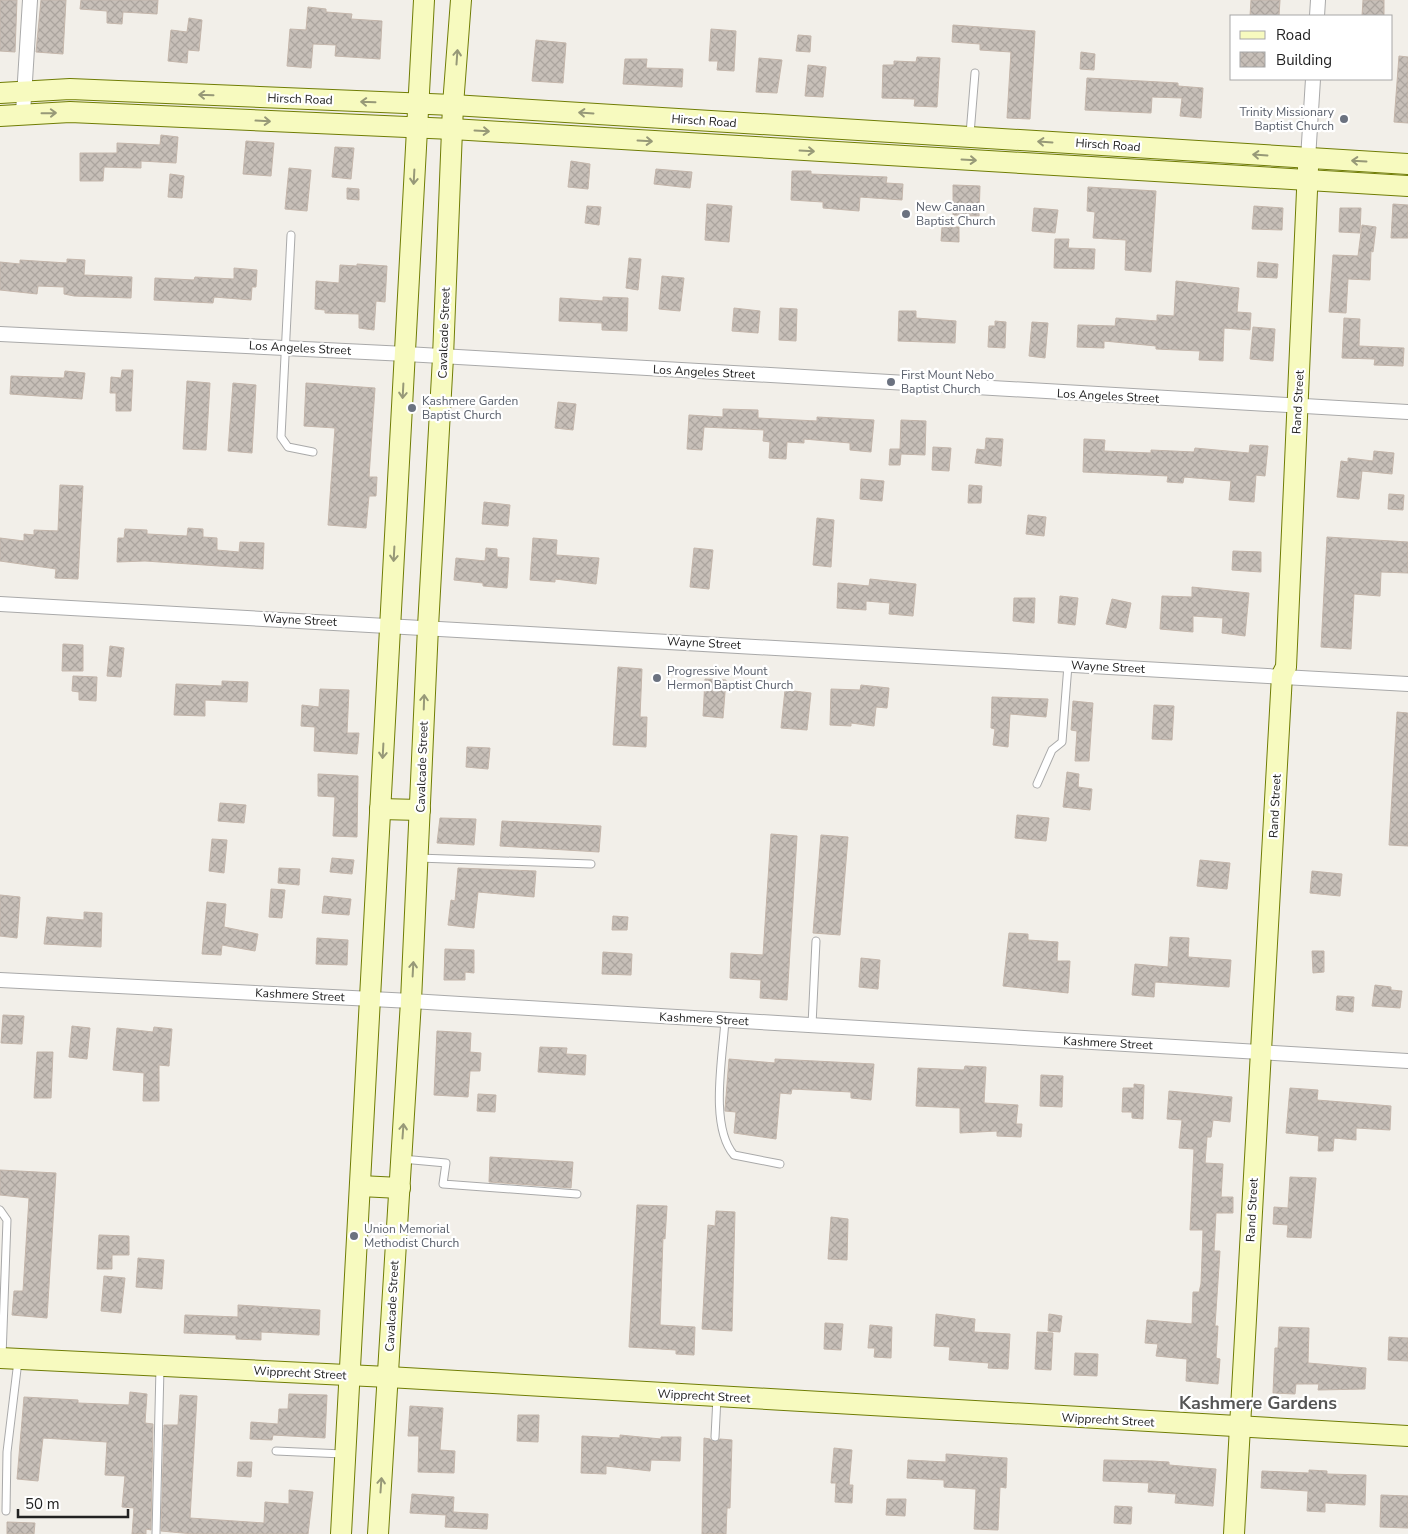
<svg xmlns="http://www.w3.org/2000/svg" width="1408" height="1534" font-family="'Nunito Sans',sans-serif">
<defs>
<pattern id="building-cross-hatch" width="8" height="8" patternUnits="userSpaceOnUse" patternTransform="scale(1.25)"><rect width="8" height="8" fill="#c7bfb8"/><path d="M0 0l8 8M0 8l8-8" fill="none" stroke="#aba49e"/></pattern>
</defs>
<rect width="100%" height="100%" fill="#f2efe9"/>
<!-- building -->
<g fill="url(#building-cross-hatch)" stroke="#c4b6ab">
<path d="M0 0H17L15 52 0 51Z"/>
<path d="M41 0H66L63 54 36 52Z"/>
<path d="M81 0H158L157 14 123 12 122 24 107 23V11L80 9Z"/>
<path d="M1251 0H1280L1279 16H1250Z"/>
<path d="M1363 0H1384V16H1362Z"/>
<path d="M308 7 326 9V12L352 14 351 19 382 21 380 59 335 56 336 45 313 44 311 68 287 66 290 29 306 30Z"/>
<path d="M189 18 202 20 199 51 188 50 187 63 168 61 171 30 187 32Z"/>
<path d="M953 25 1035 31 1030 119 1007 118 1011 52 980 50V44L952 42Z"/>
<path d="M711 29 736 31 734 71 717 70 718 61H709Z"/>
<path d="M798 35 811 36 810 52 796 51Z"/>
<path d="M536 40 566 43 563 83 532 81Z"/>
<path d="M1081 52 1095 54 1094 70 1080 69Z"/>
<path d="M1399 56 1408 57V123L1394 122Z"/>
<path d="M917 57 940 58 937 107 914 106 915 99 882 98 883 65H894V61L916 62Z"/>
<path d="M759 58 782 60 777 93 756 92Z"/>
<path d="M625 59H647L646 68 683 69 682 87 623 84Z"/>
<path d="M808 65 826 67 823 97 805 96Z"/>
<path d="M1087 78 1178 83V86L1203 88 1201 118 1180 116 1182 98 1152 97 1151 113 1085 110Z"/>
<path d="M161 135 178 137 176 163 141 161V168L104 167 103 181H80V153H117V143L160 145Z"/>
<path d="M246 141 274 143 271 176 243 174Z"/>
<path d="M335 147 354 148 351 179 332 177Z"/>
<path d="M571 161 590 164 588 189 568 187Z"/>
<path d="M289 168 311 170 307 211 285 209Z"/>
<path d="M656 169 692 172 690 188 654 184Z"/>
<path d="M792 171H811V174L887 177 886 183 903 184 902 200 860 197 859 211 823 208V202L791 200Z"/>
<path d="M170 174 184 176 182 198 168 197Z"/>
<path d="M953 185 980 186 979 216 953 215Z"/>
<path d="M1088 187 1156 191 1151 272 1125 270 1126 240 1093 238 1095 212 1087 211Z"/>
<path d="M347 188 359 189V200L347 199Z"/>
<path d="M707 204 732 206 729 242 705 240Z"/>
<path d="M1393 204 1408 205V238H1391Z"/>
<path d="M587 206 601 207 599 225 585 223Z"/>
<path d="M1254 206 1283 208 1282 230 1252 229Z"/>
<path d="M1034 208 1058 210 1055 233 1032 231Z"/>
<path d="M1340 208H1361L1360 233 1339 232Z"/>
<path d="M1362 225 1376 227 1373 252 1371 251 1370 280 1348 279 1346 313 1329 312 1333 255 1358 256Z"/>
<path d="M942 227H959V242L941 241Z"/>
<path d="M1055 239H1069L1068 248 1095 249 1094 269 1054 268Z"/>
<path d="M629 258 641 259 638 290 626 288Z"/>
<path d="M67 259 85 260 84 275 132 277 131 298 74 296 64 294V287L38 286 37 294 0 290V262L20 264V260L67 263Z"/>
<path d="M1258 262 1278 264 1277 278 1257 277Z"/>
<path d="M357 264 387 266 385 302 376 301 374 330 359 328V314L325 313V310L315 309 316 281 339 283 340 265 357 266Z"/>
<path d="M234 268 257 270 256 287H252L251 300 214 297 213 303 154 300 155 278 194 280 195 277 234 279Z"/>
<path d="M662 276 684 278 680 311 659 309Z"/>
<path d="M1176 281 1239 288 1237 312 1251 313 1250 330 1224 328 1223 361 1199 360 1200 351 1156 349V346L1104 341V348L1077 347 1078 325 1115 326 1116 318 1157 321V315L1174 316Z"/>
<path d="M603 297 628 298 627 331 602 330V323L559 321 560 298 603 301Z"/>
<path d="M734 308 760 311 758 333 732 331Z"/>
<path d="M780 308 797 309 796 341 779 340Z"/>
<path d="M899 311H916V318L956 321 955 343 898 341Z"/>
<path d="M1344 318 1360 319 1359 346 1404 348 1403 366 1374 365 1375 359 1342 358Z"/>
<path d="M995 321 1006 322 1005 348 988 347 989 326H995Z"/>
<path d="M1032 322 1048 323 1045 358 1029 356Z"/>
<path d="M1253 327 1275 329 1273 361 1250 359Z"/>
<path d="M122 370H133L131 411H116V393H110L111 377 121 378Z"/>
<path d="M65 371 85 373 82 399 10 394 11 376 64 378Z"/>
<path d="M187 381 210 383 206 450 183 449Z"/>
<path d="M233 383 256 385 252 453 228 451Z"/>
<path d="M306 383 375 388 369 477H377L376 496H369L366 528 328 525 335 428 304 426Z"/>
<path d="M558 402 576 404 573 430 555 428Z"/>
<path d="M723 409 758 410V418L817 421V417L874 420 871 452 850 450V443L804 439V443L787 442 786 459 769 458 770 442 763 441 764 430 704 427 702 450 687 449 689 415 723 417Z"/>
<path d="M901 420 926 421 925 455 901 454 900 465H889L890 449H900Z"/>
<path d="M986 438 1003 439 1001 466 975 463 977 449 985 450Z"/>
<path d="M1084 439 1105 440 1104 451 1151 453V450L1194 452 1195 448 1249 453 1250 445 1268 446 1265 476 1256 475 1254 502 1229 500 1231 481 1184 477 1183 483 1167 482 1168 476 1083 472Z"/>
<path d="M933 447 951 448 949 471 932 470Z"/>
<path d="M1374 451 1394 453 1392 474 1362 471 1359 499 1337 497 1341 461 1348 462V458L1373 461Z"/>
<path d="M861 479 884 481 882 501 860 499Z"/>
<path d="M60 485 83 486 78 579 55 578 56 569 0 561V538L24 541V534L34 535V530L58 531Z"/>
<path d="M969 485 982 486 981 503H968Z"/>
<path d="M1389 494 1404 495 1403 510 1388 509Z"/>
<path d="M484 502 510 505 508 526 482 524Z"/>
<path d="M1028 515 1046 517 1044 536 1026 534Z"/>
<path d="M817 518 834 520 831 567 813 565Z"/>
<path d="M188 528 203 529V537L217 538V550L239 552 240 542 264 543 263 569 145 561 117 562 118 538H124L125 529 147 530V534L187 536Z"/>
<path d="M1327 537 1408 542V573L1381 572 1380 596 1354 594 1351 649 1321 647Z"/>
<path d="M533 538 557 540 556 555 599 558 596 584 555 579V582L530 580Z"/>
<path d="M486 548 497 549V557L509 558 507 588 483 586V583L454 580 456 558 485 561Z"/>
<path d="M694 548 713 550 709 589 690 587Z"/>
<path d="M1233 551 1261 552V572L1232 570Z"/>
<path d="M870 579 916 584 913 616 889 614 890 603 866 601V610L837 608 838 583 869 586Z"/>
<path d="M1192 587 1249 593 1245 636 1222 633 1223 618 1193 616V632L1160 629 1162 596 1192 597Z"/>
<path d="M1060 596 1078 598 1075 625 1058 623Z"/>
<path d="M1014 598H1035L1034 623 1013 621Z"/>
<path d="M1112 599 1131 603 1126 628 1106 624Z"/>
<path d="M63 644 83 645V671H62Z"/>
<path d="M110 646 124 648 121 677 107 676Z"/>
<path d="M618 667 642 669 640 717H647L646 747 613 745Z"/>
<path d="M73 676 97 677 96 701 79 700V692L72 691Z"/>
<path d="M705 679 726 680 723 718 703 716Z"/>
<path d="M222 681 248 682 247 702 205 700V716L174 715 176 684 222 686Z"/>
<path d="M861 685 889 688 887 708 876 707 874 726 851 723V726L830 725 831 689 860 690Z"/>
<path d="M320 689 349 690 347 733H359L357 754 314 751 315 727 301 726 302 705 319 707Z"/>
<path d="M785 690 811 693 807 730 781 728Z"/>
<path d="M992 697 1048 699 1046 717 1010 714 1008 747 993 745 995 729 991 728Z"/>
<path d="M1073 701 1093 703 1089 761H1075L1077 731 1071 730Z"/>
<path d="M1154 705 1174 706 1172 740 1152 739Z"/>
<path d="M1397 712 1408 713V846L1389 845Z"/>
<path d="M467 747 490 748 488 769 466 767Z"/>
<path d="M1067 772 1079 774 1078 787 1092 789 1090 810 1063 807Z"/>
<path d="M318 774 358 776 357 837 333 836 335 797 318 796Z"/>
<path d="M220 803 246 805 244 823 218 821Z"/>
<path d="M1017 815 1049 818 1046 841 1015 838Z"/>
<path d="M440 818 476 819 474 845 437 843Z"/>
<path d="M502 821 601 826 599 852 500 846Z"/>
<path d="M771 834 797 836 787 1000 760 998 761 980 730 978 731 953 763 955Z"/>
<path d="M821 835 848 837 840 935 813 933Z"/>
<path d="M212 839 227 840 224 873 209 871Z"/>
<path d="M332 858 354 860 352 874 330 872Z"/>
<path d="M1200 860 1230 863 1227 889 1197 886Z"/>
<path d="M279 868 300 869 299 885 278 883Z"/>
<path d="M458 868 536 871 534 897 478 892 474 928 448 925 451 900 455 901Z"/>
<path d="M1312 871 1342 874 1340 896 1310 893Z"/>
<path d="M271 889 285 890 282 918 269 917Z"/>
<path d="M0 895 20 897 17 938 0 936Z"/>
<path d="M324 896 351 899 349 915 322 913Z"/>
<path d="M207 902 226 904 224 927 258 934 255 951 222 945 221 955 202 954Z"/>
<path d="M84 912 102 913 101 947 44 944 47 917 84 920Z"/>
<path d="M613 916 628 917 627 930H612Z"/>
<path d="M1009 933 1028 934V940L1058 942 1057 961H1070L1068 993 1003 986Z"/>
<path d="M1170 937 1189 938 1188 957 1231 960 1229 987 1155 982 1154 997 1132 995 1135 964 1168 967Z"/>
<path d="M317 938 348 940 347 965 316 964Z"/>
<path d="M445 949 474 950V973L465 972V980H444Z"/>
<path d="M1312 951H1324V972L1313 973Z"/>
<path d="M603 952 632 954 631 975 602 974Z"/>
<path d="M861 958 880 960 878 989 859 987Z"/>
<path d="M1375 985 1391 987V990L1402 991 1400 1008 1372 1006Z"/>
<path d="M1337 996 1354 997 1353 1012 1336 1010Z"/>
<path d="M3 1015 24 1016 22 1044 1 1043Z"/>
<path d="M72 1026 90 1028 87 1059 69 1057Z"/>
<path d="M154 1027 172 1029 169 1066 159 1065V1101H143L144 1073 113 1070 117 1028 153 1032Z"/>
<path d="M437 1031 471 1033 470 1052 481 1053 480 1071H470L468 1097 434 1095Z"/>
<path d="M540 1047 567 1048 566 1054 586 1055 585 1075 538 1072Z"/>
<path d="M37 1052H53L51 1098H34Z"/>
<path d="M729 1059 775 1063V1059L874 1064 871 1100 851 1098V1092L792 1089 791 1094 780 1093 776 1139 734 1133 736 1112 725 1111V1109Z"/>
<path d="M965 1066 986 1067 984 1103 1018 1105 1016 1124H1022L1021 1137 997 1136V1131L960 1133V1108L916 1106 918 1068 964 1070Z"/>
<path d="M1041 1075 1063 1076 1062 1107 1040 1106Z"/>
<path d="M1134 1084 1144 1085 1143 1119 1132 1118V1112H1122L1123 1088H1134Z"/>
<path d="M1290 1088 1318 1090 1317 1100 1391 1106 1390 1130 1356 1128V1140L1334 1138 1333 1151H1318L1319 1136 1286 1133Z"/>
<path d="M1169 1091 1232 1097 1230 1122 1213 1120 1211 1137H1207L1205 1163 1223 1164 1221 1197H1233V1213H1216L1214 1251H1220L1215 1326H1218L1216 1358 1220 1359 1218 1384 1186 1381 1187 1359 1156 1356 1158 1344 1145 1343 1147 1320 1192 1324 1193 1292H1199L1201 1284 1203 1230H1190L1194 1149 1179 1148 1182 1120 1167 1119Z"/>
<path d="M478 1094 496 1095 495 1112 477 1111Z"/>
<path d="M490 1157 573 1162 571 1188 489 1182Z"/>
<path d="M0 1170 56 1173 47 1318 12 1315 14 1291H23L29 1198 0 1195Z"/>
<path d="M1290 1177 1316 1178 1311 1238 1287 1237 1288 1225 1273 1224 1274 1207 1288 1208Z"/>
<path d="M637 1205 667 1206 665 1239 663 1238 660 1325 695 1327 694 1355 676 1354V1350L629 1347Z"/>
<path d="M716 1211 735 1212 732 1331 702 1329 708 1225 715 1226Z"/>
<path d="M831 1217 848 1219 847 1260 828 1259Z"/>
<path d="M99 1235 129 1236V1255H112V1269H97Z"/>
<path d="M138 1258 164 1260 162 1289 136 1287Z"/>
<path d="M104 1276 125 1278 121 1313 101 1311Z"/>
<path d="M238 1305 320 1310 319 1335 261 1332V1340L236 1339V1335L184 1333 185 1315 238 1317Z"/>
<path d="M936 1314 975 1319 974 1332 1010 1334 1008 1369 988 1368 989 1363 949 1360 950 1347 934 1346Z"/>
<path d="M1049 1314 1062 1316 1060 1332 1048 1331Z"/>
<path d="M825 1323 843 1324 841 1350 824 1349Z"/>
<path d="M870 1325 892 1327 891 1358 874 1357 875 1348H868Z"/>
<path d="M1279 1327 1309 1328 1308 1363 1366 1368 1365 1389 1318 1390 1319 1384H1296L1295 1394 1273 1393 1275 1348H1278Z"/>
<path d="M1037 1332 1053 1333 1051 1370 1035 1369Z"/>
<path d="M1389 1337 1408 1338V1361L1388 1360Z"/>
<path d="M1075 1353 1098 1354 1097 1376 1074 1375Z"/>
<path d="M130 1392 147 1394 145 1423 153 1424 151 1530 146 1529V1534H132L134 1508 122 1507 125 1476 105 1475 107 1442 43 1438 38 1481 17 1479 24 1397 78 1400V1403L129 1405Z"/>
<path d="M289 1394 327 1395 325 1438 273 1435 272 1440 250 1439 251 1422 278 1424 279 1409H288Z"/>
<path d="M180 1395 197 1396 190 1518 264 1523 265 1502 289 1504V1490L313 1492 308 1534H193L161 1531 164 1425H178Z"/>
<path d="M410 1406 443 1408 440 1450 455 1451 454 1473 418 1472 419 1436H408Z"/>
<path d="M518 1415H539L538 1442 517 1441Z"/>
<path d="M620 1435 661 1439V1437H681L680 1461 651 1460 650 1471 606 1466V1474L581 1473 582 1436 620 1438Z"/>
<path d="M704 1438 710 1439 714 1442 720 1439 732 1440 730 1508H727L726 1534H702Z"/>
<path d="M834 1448 852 1450 849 1485H853L852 1503 835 1502 836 1483H831Z"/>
<path d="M946 1454 1007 1458 1006 1488 1000 1487 998 1530 974 1529 976 1489 944 1487V1480L907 1478 908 1460 946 1462Z"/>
<path d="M1104 1460 1151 1461 1169 1462V1465L1216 1469 1213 1506 1175 1503 1176 1494 1148 1492 1149 1483 1103 1481Z"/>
<path d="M238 1462H252L251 1477 237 1476Z"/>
<path d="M1309 1470 1327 1471V1474L1366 1475 1365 1505 1325 1503V1512L1307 1511 1308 1491 1261 1488 1262 1471 1309 1473Z"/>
<path d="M412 1494 454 1497 453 1512 488 1514 487 1529 445 1527 446 1515 410 1513Z"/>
<path d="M1381 1495 1408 1496V1528L1380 1527Z"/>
<path d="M887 1499H906L905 1516 886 1515Z"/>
<path d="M1115 1506 1132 1507 1131 1524 1114 1523Z"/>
<path d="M7 1522 35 1523 34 1534H7Z"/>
</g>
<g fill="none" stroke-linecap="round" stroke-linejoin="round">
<!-- lane casing -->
<g stroke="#a9a9a9" stroke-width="9">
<g id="lane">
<path d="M970 134 975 73"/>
<path d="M291 235 281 437 288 447 313 452"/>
<path d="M1037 784 1052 750 1062 742 1068 665"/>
<path d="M418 858 591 864"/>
<path d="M725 1020C723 1056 709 1126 734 1155L780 1164"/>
<path d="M812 1025 816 941"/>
<path d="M402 1159 446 1163 443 1184 577 1194"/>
<path d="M0 1210 7 1220 2 1357"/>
<path d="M715 1437 717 1397"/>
<path d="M276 1451 343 1454"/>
<path d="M6 1511 7 1452 18 1361"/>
<path d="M156 1534 160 1368"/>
</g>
</g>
<!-- street casing -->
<g stroke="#a9a9a9" stroke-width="16">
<g id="street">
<path d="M1317 16 1318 0"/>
<path d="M23 113 30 0"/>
<path d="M1308 159 1313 79"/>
<path d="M0 334 406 354 1408 412"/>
<path d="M0 604 1408 684"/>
<path d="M0 980 411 1001 1408 1061"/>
</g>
</g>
<!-- secondary casing -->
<g stroke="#707d05" stroke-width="22">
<g id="secondary">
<path d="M0 93 70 89 453 105 1408 164"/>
<path d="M0 116 70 112 452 129 1408 186"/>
<path d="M380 809 420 810"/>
<path d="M360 1186 400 1188"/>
<path d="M0 1358 388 1377 1408 1436"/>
<path d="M341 1534 424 0"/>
<path d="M378 1534 411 1001 428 627 443 357 453 105 461 0"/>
<path d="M1234 1534 1282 675 1286 667 1308 168"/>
</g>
</g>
<!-- lane -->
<use href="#lane" stroke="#fff" stroke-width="7"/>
<!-- street -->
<use href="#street" stroke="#fff" stroke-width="14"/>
<!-- secondary -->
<use href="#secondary" stroke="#f7fabf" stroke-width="20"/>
</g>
<!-- one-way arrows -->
<defs><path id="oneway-shaft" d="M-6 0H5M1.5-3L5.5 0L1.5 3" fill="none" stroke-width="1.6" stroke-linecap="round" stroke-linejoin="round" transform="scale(1.25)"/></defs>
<g stroke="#979978">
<use href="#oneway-shaft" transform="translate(457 57) rotate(-86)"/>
<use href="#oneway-shaft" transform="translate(206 95) rotate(-178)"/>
<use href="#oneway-shaft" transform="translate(368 102) rotate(-178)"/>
<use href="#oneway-shaft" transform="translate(49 113) rotate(-1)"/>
<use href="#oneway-shaft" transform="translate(586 113) rotate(-176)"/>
<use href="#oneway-shaft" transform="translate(263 121) rotate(3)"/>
<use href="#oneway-shaft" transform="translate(482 131) rotate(3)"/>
<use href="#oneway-shaft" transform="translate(645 141) rotate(3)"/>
<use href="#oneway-shaft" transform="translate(1045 142) rotate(-176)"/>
<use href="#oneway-shaft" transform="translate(807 151) rotate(3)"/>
<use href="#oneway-shaft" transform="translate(1260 155) rotate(-176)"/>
<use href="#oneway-shaft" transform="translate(969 160) rotate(3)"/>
<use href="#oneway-shaft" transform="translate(1359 161) rotate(-177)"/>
<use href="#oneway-shaft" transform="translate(414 177) rotate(93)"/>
<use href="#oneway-shaft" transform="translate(403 391) rotate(93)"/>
<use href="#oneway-shaft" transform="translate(394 554) rotate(93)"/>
<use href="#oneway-shaft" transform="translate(424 702) rotate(-88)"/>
<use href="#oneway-shaft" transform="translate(383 751) rotate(93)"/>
<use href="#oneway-shaft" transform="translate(413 969) rotate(-87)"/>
<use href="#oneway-shaft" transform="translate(403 1131) rotate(-86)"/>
<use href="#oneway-shaft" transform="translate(381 1485) rotate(-86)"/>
</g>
<!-- markers -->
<g fill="#6b7280" stroke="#fff" stroke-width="2">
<circle cx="1344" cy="119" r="5"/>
<circle cx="906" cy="214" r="5"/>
<circle cx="891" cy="382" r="5"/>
<circle cx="412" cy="408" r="5"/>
<circle cx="657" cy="678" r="5"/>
<circle cx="354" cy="1236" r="5"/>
</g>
<g text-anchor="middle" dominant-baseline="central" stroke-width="4.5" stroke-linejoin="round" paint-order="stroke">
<!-- street labels -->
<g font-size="12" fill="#222" stroke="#fff">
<text transform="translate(300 99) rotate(2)">Hirsch Road</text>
<text transform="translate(704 121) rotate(4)">Hirsch Road</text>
<text transform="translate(1108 145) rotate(4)">Hirsch Road</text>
<text transform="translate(444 333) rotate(-88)">Cavalcade Street</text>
<text transform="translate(300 348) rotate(3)">Los Angeles Street</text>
<text transform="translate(704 372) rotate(3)">Los Angeles Street</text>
<text transform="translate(1108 396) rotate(3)">Los Angeles Street</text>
<text transform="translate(1298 402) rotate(-87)">Rand Street</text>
<text transform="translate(300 620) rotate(3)">Wayne Street</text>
<text transform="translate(704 643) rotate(3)">Wayne Street</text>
<text transform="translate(1108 667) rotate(3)">Wayne Street</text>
<text transform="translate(422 767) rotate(-88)">Cavalcade Street</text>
<text transform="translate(1275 806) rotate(-87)">Rand Street</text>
<text transform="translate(300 995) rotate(3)">Kashmere Street</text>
<text transform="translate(704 1019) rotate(3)">Kashmere Street</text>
<text transform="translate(1108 1043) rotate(3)">Kashmere Street</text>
<text transform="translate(1252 1210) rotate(-87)">Rand Street</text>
<text transform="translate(392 1306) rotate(-87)">Cavalcade Street</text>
<text transform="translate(300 1373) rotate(3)">Wipprecht Street</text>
<text transform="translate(704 1396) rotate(3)">Wipprecht Street</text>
<text transform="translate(1108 1420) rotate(3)">Wipprecht Street</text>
</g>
<!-- worship labels -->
<g font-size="12" fill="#5b616d" stroke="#fff" text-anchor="start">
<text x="1334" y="112" text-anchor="end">Trinity Missionary<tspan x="1334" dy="14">Baptist Church</tspan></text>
<text x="916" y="207">New Canaan<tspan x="916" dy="14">Baptist Church</tspan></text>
<text x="901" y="375">First Mount Nebo<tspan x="901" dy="14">Baptist Church</tspan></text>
<text x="422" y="401">Kashmere Garden<tspan x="422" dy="14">Baptist Church</tspan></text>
<text x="667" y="671">Progressive Mount<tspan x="667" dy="14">Hermon Baptist Church</tspan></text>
<text x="364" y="1229">Union Memorial<tspan x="364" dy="14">Methodist Church</tspan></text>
</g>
<!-- district labels -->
<g font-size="18" font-weight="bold" fill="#555" stroke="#fff">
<text x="1258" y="1403">Kashmere Gardens</text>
</g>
</g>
<!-- legend -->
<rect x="1230" y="15" width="162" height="65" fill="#ffffff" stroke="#a7a7a7"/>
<rect x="1240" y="31" width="25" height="8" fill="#f7fabf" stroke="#a7a7a7"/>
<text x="1276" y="40" font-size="15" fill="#222222">Road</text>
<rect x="1240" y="52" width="25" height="15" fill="url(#building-cross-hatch)" stroke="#a7a7a7"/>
<text x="1276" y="65" font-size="15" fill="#222222">Building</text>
<!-- scale -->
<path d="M18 1509v8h110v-8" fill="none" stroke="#222222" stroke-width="2.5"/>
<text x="25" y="1509" font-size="15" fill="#222222" stroke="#ffffff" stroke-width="4" paint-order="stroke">50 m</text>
</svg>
